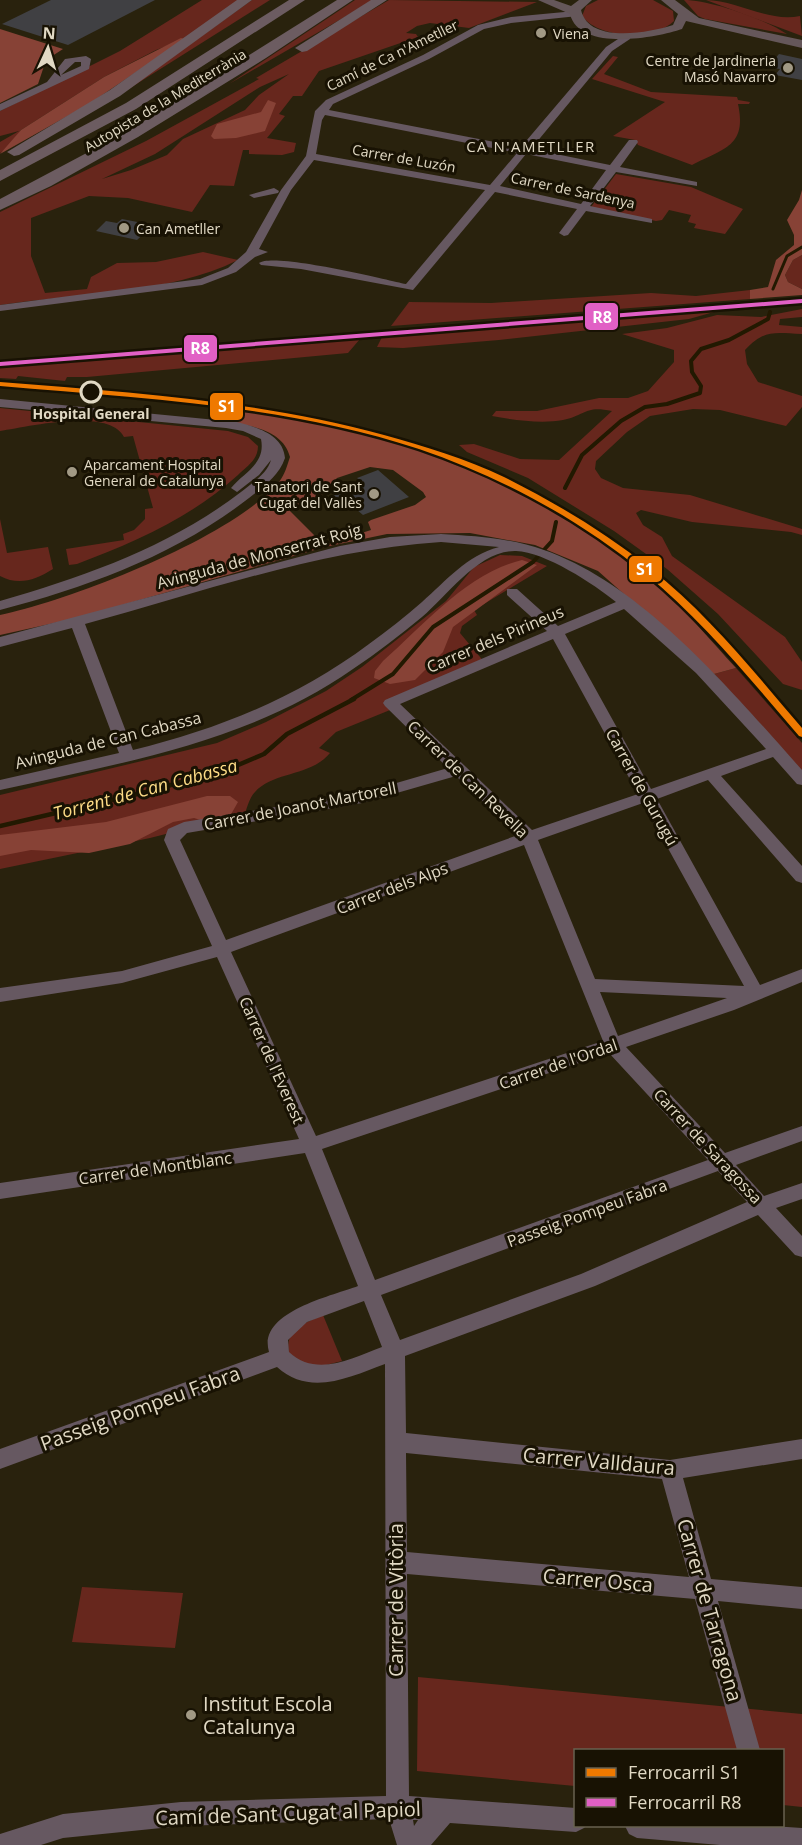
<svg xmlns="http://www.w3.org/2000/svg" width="802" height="1845" font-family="'Open Sans',sans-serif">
<rect width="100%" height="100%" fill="#29220d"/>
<!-- green -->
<g fill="#67271d" fill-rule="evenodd">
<path d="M202 0H240L185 39 156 50 104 77 21 130 9 147 0 153V142L19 131 0 136V111L120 51Z"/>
<path d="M252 0H270L119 95Z"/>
<path d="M355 0H374L229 84Z"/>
<path d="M389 0 537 2 469 28 430 23 417 26 406 33 416 34 418 37 319 71 302 96H293L279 114 285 116 267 138 296 143 294 152 282 155 249 154V150H243L234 186 210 185 192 212 128 198 89 196 31 218V256L45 293 87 289 91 277 117 263 156 262 203 252 238 260C168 295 77 293 0 305V212L146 141 259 79 256 78ZM289 74 259 95 245 110 183 139 167 155 131 170 102 179 155 154 260 87Z"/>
<path d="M598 0H653L673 11 674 21C654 41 599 39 582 16L586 6Z"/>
<path d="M684 0C710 0 765 19 787 34L705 19 698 16Z"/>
<path d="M706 0C736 0 769 23 800 16L802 36Z"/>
<path d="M613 56 618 57 604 74 651 92 737 97 738 100 750 102 749 104H738C747 146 725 148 692 165L638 145 635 140 613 136 665 102 592 79Z"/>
<path d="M616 174 691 187 743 209 725 234 694 228 696 224 688 222 691 215 669 210 662 220 656 221 593 208 591 207Z"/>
<path d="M802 255V289L788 282 785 275 793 260Z"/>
<path d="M750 290V299L391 326 409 302 491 303 651 293 696 296Z"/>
<path d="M802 309V317L780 319 779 325 802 327V334C774 333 765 329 745 350L747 364 758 382 802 396V407L786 426 720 410 693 409 650 416 627 432 596 461 595 469 601 478 623 488 690 495 802 529V535L791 532 692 522 641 510 636 513 643 525 662 537 672 556 785 637 802 662V690L783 684 718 614 667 569 614 531 528 478 467 452 459 445 474 444 520 459 559 460 612 411C585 405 586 415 563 420 541 424 514 420 492 416L496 411H537L599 398H628L648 391 674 362V350L622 334 667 328 717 315 761 317Z"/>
<path d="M721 310 689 319 499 340 403 348 377 347 382 337Z"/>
<path d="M360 339 348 353 87 377H67L65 381 18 376 16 379 0 378V366Z"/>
<path d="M0 408 228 431 248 437 258 446C258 460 247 466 238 475 192 517 135 542 77 564L69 565 66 549 124 540 123 534 134 530 145 519V509L153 508 133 436 124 437C109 407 27 427 0 431Z"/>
<path d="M0 519 7 553 48 547 53 569C35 580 19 586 0 576Z"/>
<path d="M500 555 522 556 547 566 474 610 477 615 462 626 460 633 485 663 394 701 395 708 336 732 319 748 330 753C310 777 274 771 255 792 250 797 247 807 245 814L150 838 0 869V795L217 743 266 722 326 691 362 667 446 601 474 567Z"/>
<path d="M736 668 802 743V771L714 674Z"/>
<path d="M323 1315 342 1361 310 1369 289 1353C284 1329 305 1323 323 1315Z"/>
<path d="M82 1587 183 1593 175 1648 72 1642Z"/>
<path d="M418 1677 802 1714V1807L783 1805 782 1750H576L575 1786 417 1771Z"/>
</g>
<!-- forest -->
<g fill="#874236" fill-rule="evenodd">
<path d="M0 29 63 49 46 60 38 84 0 103Z"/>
<path d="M181 38 185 39 89 104 0 154 21 130 104 77Z"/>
<path d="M268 100 276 103 265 131 236 138 214 139 211 136 217 124 261 112Z"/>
<path d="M802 190V255L793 260 785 275 788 282 802 289V295L750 299V290L768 287 776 260 794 245V235L787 220 799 200Z"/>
<path d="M218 407C377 422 541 481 661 589 688 613 712 642 736 668L714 674 598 571 535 545 470 533 387 534 325 547 77 618 0 635V615C71 600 232 538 279 482 285 474 287 466 290 457 282 425 238 424 211 420ZM370 467 393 470 423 492 426 497 415 505 371 520 368 522 371 530 324 545 290 511 315 502 337 478Z"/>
<path d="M522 560 537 565 453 627 443 652 415 680 390 684 374 678 375 671 383 661C424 625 467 573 522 560Z"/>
<path d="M207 796H230L238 802 230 816 207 822 194 818 173 822 130 844 89 853 31 850 0 856V835L106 822Z"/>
</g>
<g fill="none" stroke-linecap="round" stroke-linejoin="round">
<!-- stream-far2 -->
<path stroke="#221901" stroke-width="3" d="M773 289 787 256 802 247"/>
<!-- stream-far1 -->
<g stroke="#221901" stroke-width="4">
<path d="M565 488 582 455 621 421 645 407 667 404 700 393 701 386 692 372 691 361 701 349 729 340 768 319 770 312"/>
<path d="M351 700 393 674 433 627 533 562 552 541 556 522"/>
</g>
<!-- stream -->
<path stroke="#221901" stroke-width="4.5" d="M0 826 146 792 231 768 264 754 287 734 354 699"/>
</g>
<!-- building -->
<g fill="#404043">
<path d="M51 0H155L68 45 2 24Z"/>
<path d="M779 54 802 59V80L775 75 780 69 768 67Z"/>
<path d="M122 219 153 225 137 240 96 231 106 221 117 223Z"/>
<path d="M378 470 409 497 363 515 356 509 351 511 333 495 363 483 357 478Z"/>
</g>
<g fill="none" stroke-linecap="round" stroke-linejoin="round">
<!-- minor -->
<g fill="#665861" fill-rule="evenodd">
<path d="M575 11 580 14 578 16 511 23 484 29 429 59 333 104 329 110 521 147 606 47 624 35H630V39L612 51 531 149 610 165 629 140H637L638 142 620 167 697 182V186L616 172 590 206 652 219V223L586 211 568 235 564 236 559 233 577 209 495 192 413 290 301 269 261 265 259 263C273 252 384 279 406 284L485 190 314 160 291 190 259 249 268 252 255 257 236 272 202 285 0 311V305L200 279 228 268 246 252 281 190 306 156 315 111 326 100 423 55 478 25 511 17ZM325 115 517 153 490 185 316 154 322 120ZM526 154 606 170 581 204 500 186Z"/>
<path d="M86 56 91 59 89 69 0 111V104L47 82 65 59ZM75 62H81V66L61 75Z"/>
<path d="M274 188 279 191 278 193 254 198 249 195Z"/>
<path d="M0 399 237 422C256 427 283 434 285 458 279 476 263 487 249 498 176 555 88 587 0 610V601C86 576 169 547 241 492 252 483 267 474 271 460L259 475 237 492 231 488C244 472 266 464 261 439L243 431 226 428 0 407Z"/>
<path d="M441 534C475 536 511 538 544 550 644 585 733 693 802 770V785L797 784 773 757 721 776 802 866V883L796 881 708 780 657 799 760 985 802 969V982L734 1010 626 1047 725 1153 802 1126V1141L736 1165 764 1196 802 1183V1199L776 1208 802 1236V1257L795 1255 758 1215 595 1286 405 1356 406 1433 670 1460 802 1439V1459L683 1478 711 1579 802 1587V1609L718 1601 760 1750H737L695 1599 407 1574 409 1796 576 1808V1826H586L584 1828 576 1832 450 1823 431 1845H397L389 1819 181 1826 63 1838 41 1845H0V1834L63 1814 181 1802 386 1796 385 1364C350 1377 310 1397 277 1367L0 1469V1449L269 1352C257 1312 332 1296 358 1286L305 1153 0 1199V1183L299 1139 217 957 122 983 0 1002V988L122 971 212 946 164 840 168 829 184 822 362 793 448 768 385 706 383 703 385 700 547 631 507 595V589H517L558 626 616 602C594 584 545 552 516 551 479 550 448 595 422 617 400 635 377 653 353 669 249 742 122 763 0 790V780L119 753 72 628 0 647V637L340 546 390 537ZM441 542 499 547C466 556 447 580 422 602 405 617 387 631 369 644 298 697 219 729 133 750L85 624C203 592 318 550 441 542ZM624 609 696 673 766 749 651 789 565 634ZM553 639 638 794 532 830 400 704ZM456 776 518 835 226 940 180 840 187 833 362 803ZM643 803 744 986 595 979 538 840ZM524 845 603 1041 316 1136 231 952ZM600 992 727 998 618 1036ZM609 1053 708 1160 375 1280 322 1149ZM718 1171 747 1202 581 1274 400 1340 381 1295ZM364 1301 382 1347C352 1358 317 1378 289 1352L288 1340 307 1322ZM406 1453 662 1479 689 1577 407 1552ZM413 1820H418L414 1826Z"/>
<path d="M625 1826H772L802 1828V1845H720L637 1838 629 1834Z"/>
</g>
<!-- major -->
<path fill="#65575a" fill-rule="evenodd" d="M538 0H554L571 6 579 0H592L581 10C589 44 648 33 673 25L678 14 661 0H675L699 18 802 40V48L686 21 682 29C656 38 579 52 570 14Z"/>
<!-- highway -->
<g fill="#6c5c61" fill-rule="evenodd">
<path d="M237 0H252L120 96 19 155 14 156 7 152 110 90Z"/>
<path d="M289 0H305L136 109 0 181V170L126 103Z"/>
<path d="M337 0H353L266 58 138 137 51 186 0 210V199L128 131Z"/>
<path d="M371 0H387L307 51 302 52 295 48Z"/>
</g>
<!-- rail-1 casing -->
<g stroke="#181203" stroke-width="5">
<path id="rail-1" d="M0 382C129 392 259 401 384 435 424 446 467 459 504 477 556 503 606 533 651 569 708 614 755 673 802 728V737L799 736C751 680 703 621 646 574 579 519 501 477 419 449 285 405 140 398 0 386Z"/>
</g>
<!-- rail-2 casing -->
<g stroke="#181203" stroke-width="5">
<path id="rail-2" d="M802 299V303L0 366V362Z"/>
</g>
<!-- rail-1 -->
<use href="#rail-1" fill="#ef7900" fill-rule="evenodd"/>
<!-- rail-2 -->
<use href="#rail-2" fill="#e160c5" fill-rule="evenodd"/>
</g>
<!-- markers -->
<g fill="#a19984" stroke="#181203" stroke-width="2">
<circle cx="541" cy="33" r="6"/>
<circle cx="788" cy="68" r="6"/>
<circle cx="124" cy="228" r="6"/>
<circle cx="72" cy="472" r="6"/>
<circle cx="374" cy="494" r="6"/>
<circle cx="191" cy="1715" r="6"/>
</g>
<circle fill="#181203" stroke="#e1d9c4" stroke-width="3" cx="91" cy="392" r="10"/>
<g text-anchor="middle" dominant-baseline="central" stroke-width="6" stroke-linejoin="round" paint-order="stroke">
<!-- far-poi labels -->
<g font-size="14" fill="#e1d9c4" stroke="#181203" text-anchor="start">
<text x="553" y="33">Viena</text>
<text x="776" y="60" text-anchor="end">Centre de Jardineria<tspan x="776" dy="16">Masó Navarro</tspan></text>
<text x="136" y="228">Can Ametller</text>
<text x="84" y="464">Aparcament Hospital<tspan x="84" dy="16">General de Catalunya</tspan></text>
<text x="362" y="486" text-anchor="end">Tanatori de Sant<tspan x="362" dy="16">Cugat del Vallès</tspan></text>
</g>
<!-- far-street labels -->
<g font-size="14" fill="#e1d9c4" stroke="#181203">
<text transform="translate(392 55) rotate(-26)">Camí de Ca n'Ametller</text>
<text transform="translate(165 100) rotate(-31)">Autopista de la Mediterrània</text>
<text transform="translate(404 158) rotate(10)">Carrer de Luzón</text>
<text transform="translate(573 190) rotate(12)">Carrer de Sardenya</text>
</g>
<!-- far-stop labels -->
<g font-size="14" font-weight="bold" fill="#e1d9c4" stroke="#181203">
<text x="91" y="413">Hospital General</text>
</g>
<!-- far-neighbourhood labels -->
<g font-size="15" letter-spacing="1.5" fill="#e1d9c4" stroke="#181203">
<text x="531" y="146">CA N'AMETLLER</text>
</g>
<!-- street labels -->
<g font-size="16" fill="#e1d9c4" stroke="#181203">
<text transform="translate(259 556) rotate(-15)">Avinguda de Monserrat Roig</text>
<text transform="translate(495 639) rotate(-23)">Carrer dels Pirineus</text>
<text transform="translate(108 740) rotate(-14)">Avinguda de Can Cabassa</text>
<text transform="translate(468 779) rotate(44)">Carrer de Can Revella</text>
<text transform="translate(642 787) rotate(61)">Carrer de Gurugú</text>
<text transform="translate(300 806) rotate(-11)">Carrer de Joanot Martorell</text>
<text transform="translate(392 888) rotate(-21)">Carrer dels Alps</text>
<text transform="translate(272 1060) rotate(66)">Carrer de l'Everest</text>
<text transform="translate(558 1064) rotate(-19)">Carrer de l'Ordal</text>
<text transform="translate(708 1146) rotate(47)">Carrer de Saragossa</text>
<text transform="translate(155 1168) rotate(-8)">Carrer de Montblanc</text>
<text transform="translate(587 1213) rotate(-20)">Passeig Pompeu Fabra</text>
</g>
<!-- water labels -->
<g font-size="18" font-style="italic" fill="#fbda85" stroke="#181203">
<text transform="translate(145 789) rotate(-15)">Torrent de Can Cabassa</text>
</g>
<!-- near-street labels -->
<g font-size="20" fill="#e1d9c4" stroke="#181203">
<text transform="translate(140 1408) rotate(-20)">Passeig Pompeu Fabra</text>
<text transform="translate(599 1461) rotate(5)">Carrer Valldaura</text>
<text transform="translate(598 1580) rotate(5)">Carrer Osca</text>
<text transform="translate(395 1600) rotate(-90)">Carrer de Vitòria</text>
<text transform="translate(710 1610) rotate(74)">Carrer de Tarragona</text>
<text transform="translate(288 1813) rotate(-2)">Camí de Sant Cugat al Papiol</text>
</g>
<!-- near-poi labels -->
<g font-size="20" fill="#e1d9c4" stroke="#181203" text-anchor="start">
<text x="203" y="1703">Institut Escola<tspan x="203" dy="23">Catalunya</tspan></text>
</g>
</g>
<g stroke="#181203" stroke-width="2">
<rect x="584" y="302" width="35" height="29" rx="6" fill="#e160c5"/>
<rect x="183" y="334" width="35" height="29" rx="6" fill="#e160c5"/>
<rect x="209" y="392" width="35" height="29" rx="6" fill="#ef7900"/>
<rect x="628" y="555" width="35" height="28" rx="6" fill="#ef7900"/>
</g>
<g font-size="16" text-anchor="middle" font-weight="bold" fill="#fff">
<text x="602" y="323">R8</text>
<text x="200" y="354">R8</text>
<text x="227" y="412">S1</text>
<text x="645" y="575">S1</text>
</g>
<!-- legend -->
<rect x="574" y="1749" width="210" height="78" fill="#181203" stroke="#686250" stroke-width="1.5"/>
<rect x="586" y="1768" width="30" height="9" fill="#ef7900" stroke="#686250" stroke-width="1.5"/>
<text x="628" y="1779" font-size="18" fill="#e1d9c4">Ferrocarril S1</text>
<rect x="586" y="1798" width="30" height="9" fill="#e160c5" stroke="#686250" stroke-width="1.5"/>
<text x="628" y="1809" font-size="18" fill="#e1d9c4">Ferrocarril R8</text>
<!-- north arrow -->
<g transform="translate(48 48) rotate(4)" stroke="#181203" stroke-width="4.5" paint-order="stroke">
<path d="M0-4.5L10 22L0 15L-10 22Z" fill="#e1d9c4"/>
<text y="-9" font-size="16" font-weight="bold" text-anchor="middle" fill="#e1d9c4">N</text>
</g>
</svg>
